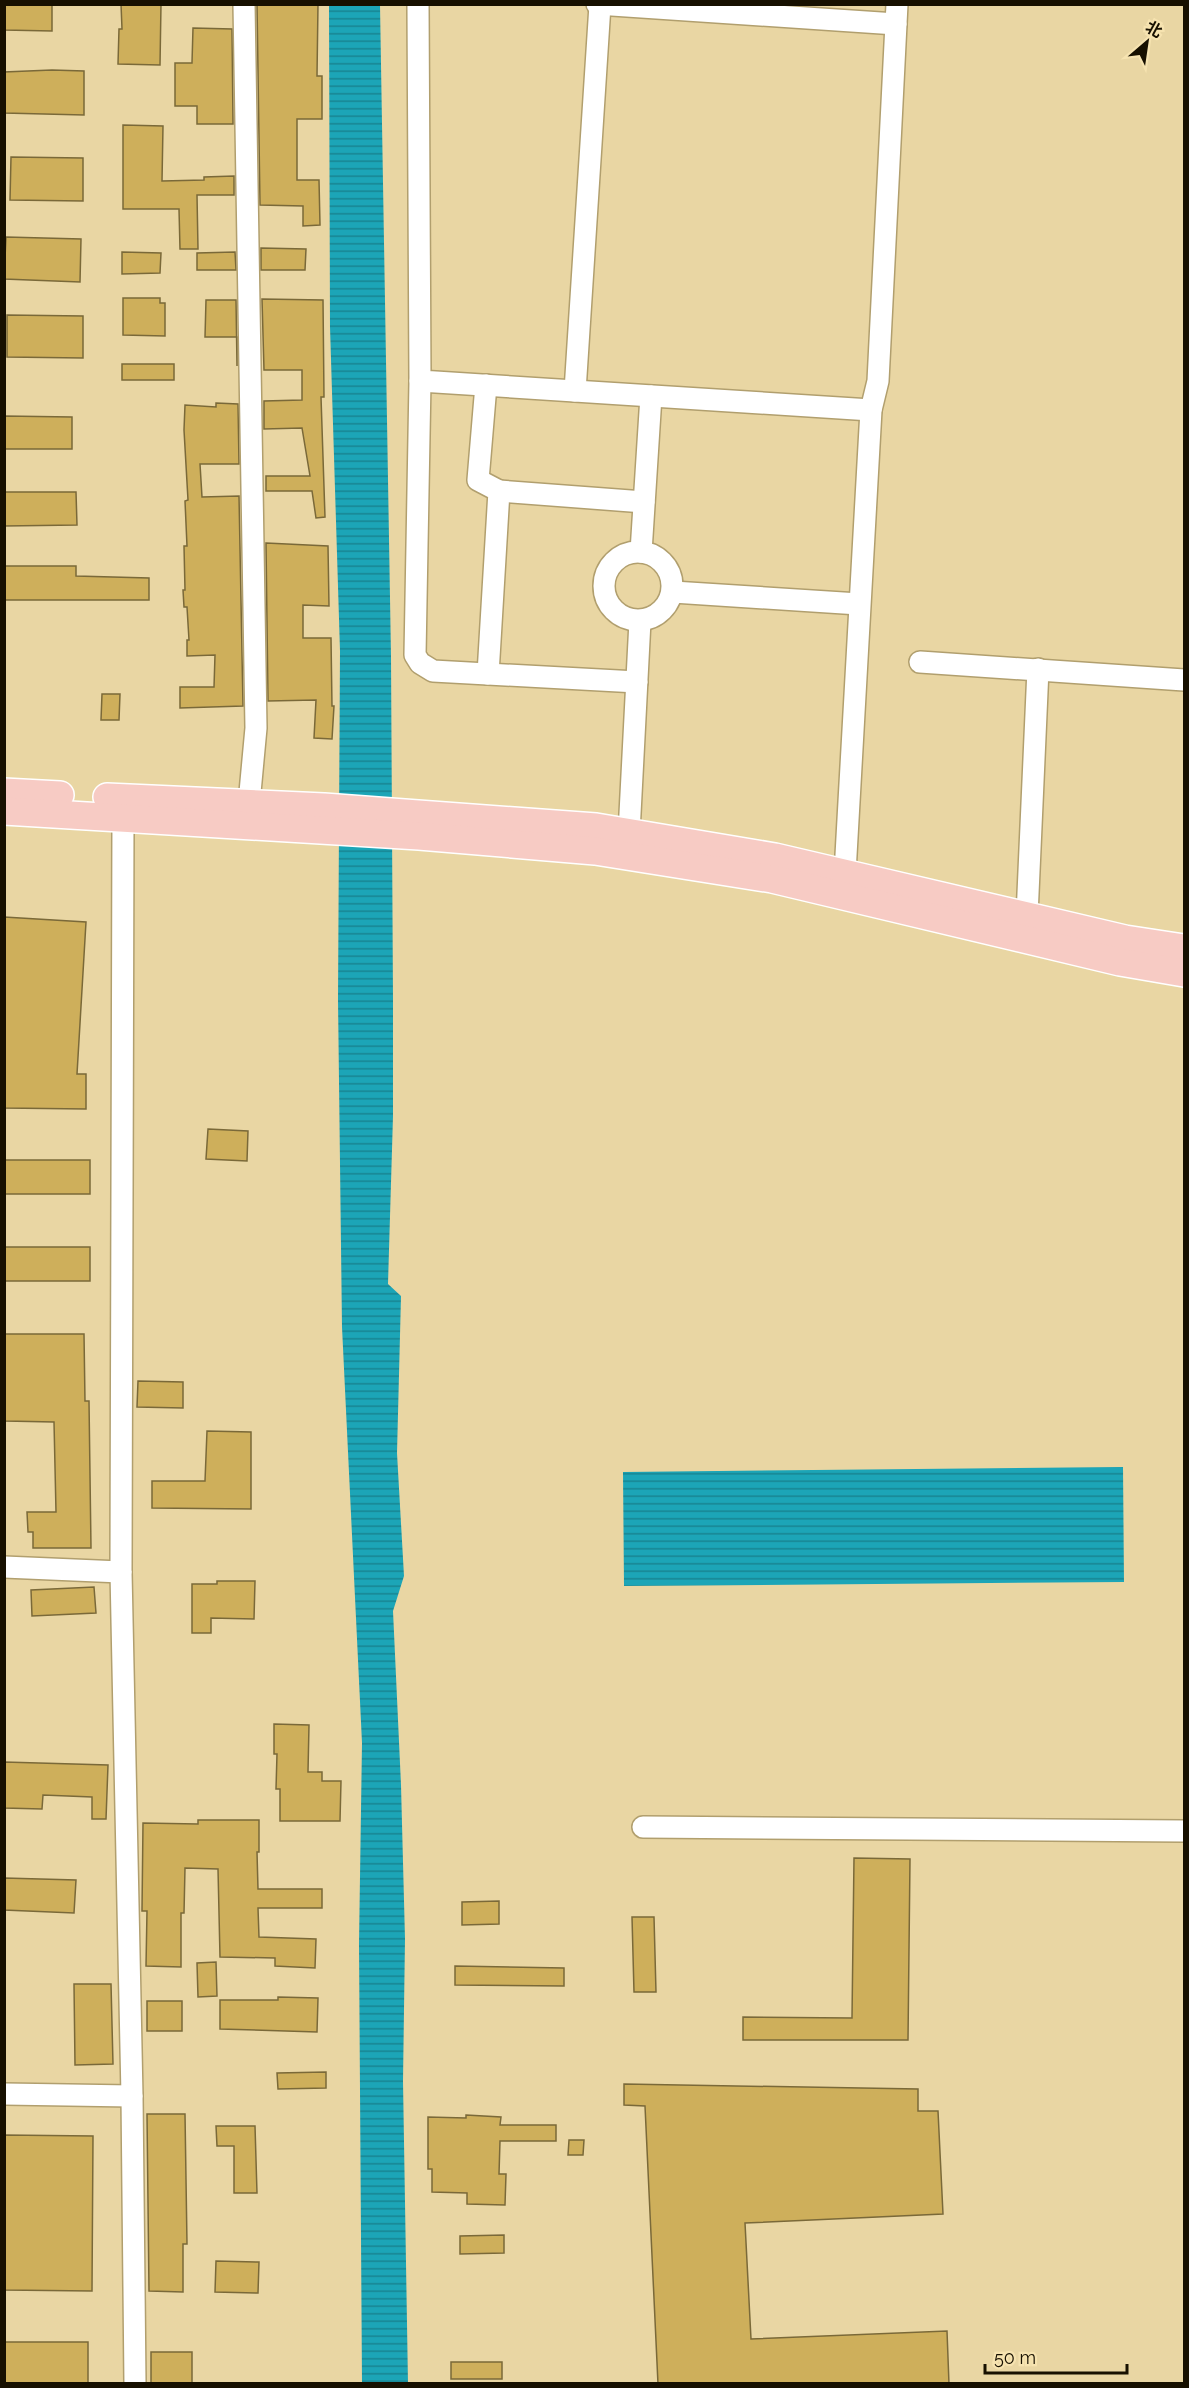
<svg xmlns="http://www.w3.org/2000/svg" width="1189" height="2388" font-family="Raleway,'Noto Sans SC',sans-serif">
<defs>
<pattern id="water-rules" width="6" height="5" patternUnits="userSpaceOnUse" patternTransform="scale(1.5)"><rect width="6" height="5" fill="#1ca5b7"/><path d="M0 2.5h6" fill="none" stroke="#188592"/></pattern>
</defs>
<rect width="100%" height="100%" fill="#e9d6a3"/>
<!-- water -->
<g fill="url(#water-rules)">
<path d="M329 5H380L391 657 393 998V1116L388 1284 401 1296 397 1453 404 1576 393 1611 401 1785 405 1939 403 2081 408 2384 362 2383 359 1944 362 1743 342 1327 338 999 340 651 330 327Z"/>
<path d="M1123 1467 1124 1582 624 1586 623 1472Z"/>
</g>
<!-- building -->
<g fill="#ceaf5b" stroke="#7a6939" stroke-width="1.5">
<path d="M4 4H52V31L4 30Z"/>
<path d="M121 4H161L160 65 118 64 119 29H122Z"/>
<path d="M257 4H318L317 76H322V119H297V180H319L320 225 303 226V206L260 205Z"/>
<path d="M193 28 232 29 233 124H197V106H175V63H192Z"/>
<path d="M52 70 84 71V115L4 113V72Z"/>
<path d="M123 125 163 126 162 181 204 180V177L234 176V195H197L198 249H180L179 209H123Z"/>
<path d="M11 157 83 158V201L10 200Z"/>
<path d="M6 237 81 239 80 282 4 279Z"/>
<path d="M261 248 306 249 305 270H261Z"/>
<path d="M122 252 161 253 160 273 122 274Z"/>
<path d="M235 252 236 270H197V253Z"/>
<path d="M123 298H160V303H165V336L123 335Z"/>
<path d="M262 299 323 300 324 397H321L325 517 316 518 312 491H266V476H310L302 428 264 429V401L302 400V370H264Z"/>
<path d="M206 300H236L237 366V337H205Z"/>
<path d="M7 315 83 316V358L7 357Z"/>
<rect x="122" y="364" width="52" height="16"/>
<path d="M216 403 238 404 239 464H200L202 497 239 496 243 706 180 708V687H214L215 655 187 656V640H189L187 607H184L183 590H185L184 546H187L185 501 188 500 184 430 185 405 216 407Z"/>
<path d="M4 416 72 417V449H4Z"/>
<path d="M4 492H76L77 525 4 526Z"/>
<path d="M266 543 328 546 329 606 303 605V638H331L332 706H334L332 739 314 738 316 700 268 701Z"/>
<path d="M4 566H76V576L149 578V600H4Z"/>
<path d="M102 694H120L119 720H101Z"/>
<path d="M4 917 86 922 77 1074H86V1109L4 1108Z"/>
<path d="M208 1129 248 1131 247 1161 206 1159Z"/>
<rect x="4" y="1160" width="86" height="34"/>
<rect x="4" y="1247" width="86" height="34"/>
<path d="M4 1334H84L85 1401H89L91 1548H33V1532H28L27 1512H56L54 1422 5 1421Z"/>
<path d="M138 1381 183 1382V1408L137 1407Z"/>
<path d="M207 1431 251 1432V1509L152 1508V1481H205Z"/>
<path d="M217 1581H255L254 1619 211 1618V1633H192V1584H217Z"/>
<path d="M94 1587 96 1613 32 1616 31 1590Z"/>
<path d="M274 1724 309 1725 308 1772H322V1781H341L340 1821H280V1789H276L277 1754H274Z"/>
<path d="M4 1762 108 1765 106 1819H92V1797L43 1795 42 1809 4 1808Z"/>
<path d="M198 1820H259V1852H257L258 1889H322V1908H258L259 1937 316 1939 315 1968 275 1966V1958L220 1957 218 1869 185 1868 184 1913H181V1967L146 1966 147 1911H142L143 1823 198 1824Z"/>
<path d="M854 1858 910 1859 908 2040H743V2017L852 2018Z"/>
<path d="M4 1878 76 1880 74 1913 4 1910Z"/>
<path d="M499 1901V1924L462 1925V1902Z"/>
<path d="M632 1917H654L656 1992H634Z"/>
<path d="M216 1962 217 1996 198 1997 197 1963Z"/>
<path d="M455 1966 564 1968V1986L455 1985Z"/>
<path d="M74 1984H111L113 2064 75 2065Z"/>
<path d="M278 1997 318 1998 317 2032 220 2029V2000H278Z"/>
<rect x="147" y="2001" width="35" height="30"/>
<path d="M326 2072V2088L278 2089 277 2073Z"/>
<path d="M624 2084 918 2089V2111H938L943 2214 745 2223 751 2339 947 2331 949 2384H658L645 2106 624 2105Z"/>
<path d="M147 2114H185L187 2244H183V2292L149 2291Z"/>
<path d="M466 2115 501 2117 500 2125H556V2141H500L499 2174H506L505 2205 467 2204V2193L432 2192V2169H428V2117L466 2118Z"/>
<path d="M216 2126H255L257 2193H234V2146H217Z"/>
<path d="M4 2135 93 2136 92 2291 4 2290Z"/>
<path d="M569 2140H584L583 2155H568Z"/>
<path d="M504 2235V2253L460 2254V2236Z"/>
<path d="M216 2261 259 2262 258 2293 215 2292Z"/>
<rect x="4" y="2342" width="84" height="42"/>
<rect x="151" y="2352" width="41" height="31"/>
<rect x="451" y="2362" width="51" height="17"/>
</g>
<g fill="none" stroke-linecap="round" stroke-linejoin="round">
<!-- minor casing -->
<g stroke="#b19f6e" stroke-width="24">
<g id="minor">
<path d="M244 4 256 728 249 803"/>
<path d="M418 4 420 381 871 410"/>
<path d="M597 4 896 24"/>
<path d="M420 381 415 655 420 663 433 671 637 682"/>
<path d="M486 385 478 480 499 491 488 674"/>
<path d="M575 391 600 5"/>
<path d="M499 491 644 502"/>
<circle cx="638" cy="586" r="34"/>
<path d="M641 552 651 396"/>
<path d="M673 592 859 604"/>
<path d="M920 662 1184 680"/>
<path d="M123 816 121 1572 132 2096 135 2384"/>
<path d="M629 833 640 621"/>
<path d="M845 873 871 410 878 381 897 4"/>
<path d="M1027 916 1038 669"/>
<path d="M4 1567 121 1572"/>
<path d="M643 1827 1184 1831"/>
<path d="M4 2094 132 2096"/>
</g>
</g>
<!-- major casing -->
<g stroke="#fff" stroke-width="30">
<g id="major">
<path d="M4 792 60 795"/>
<path d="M107 797 324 807 596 827 775 857 1125 939 1184 948"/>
<path d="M4 811 419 836 595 851 772 879 1120 962 1184 973"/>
</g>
</g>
<!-- minor -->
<use href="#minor" stroke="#fff" stroke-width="21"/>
<!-- major -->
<use href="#major" stroke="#f7cbc4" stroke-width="27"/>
</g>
<!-- border -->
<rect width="1189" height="2388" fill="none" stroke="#171000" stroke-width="12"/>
<!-- north arrow -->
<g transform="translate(1147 42) rotate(29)" stroke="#f6e3b0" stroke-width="4.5" paint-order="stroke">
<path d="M0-4.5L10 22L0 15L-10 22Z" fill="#171000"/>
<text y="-9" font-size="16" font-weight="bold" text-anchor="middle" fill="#171000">北</text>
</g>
<!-- scale -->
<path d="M985 2364v9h142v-9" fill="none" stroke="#171000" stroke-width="3"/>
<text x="994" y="2364" font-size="18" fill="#171000" stroke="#f6e3b0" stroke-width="4.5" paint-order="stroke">50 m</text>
</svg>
